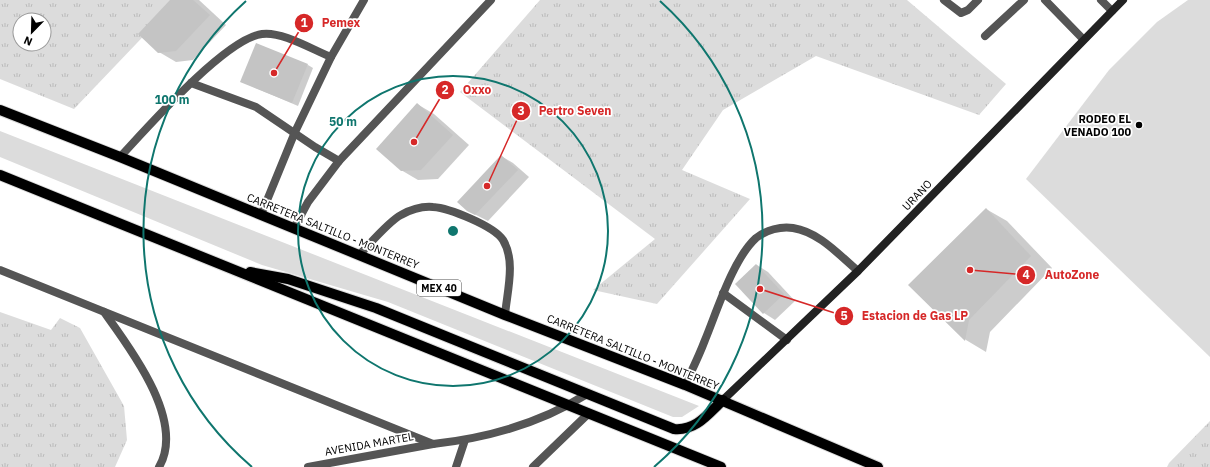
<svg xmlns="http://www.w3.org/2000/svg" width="1210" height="467" font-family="'IBM Plex Sans',sans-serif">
<defs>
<pattern id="grass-tufts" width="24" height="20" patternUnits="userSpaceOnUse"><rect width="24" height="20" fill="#dcdcdc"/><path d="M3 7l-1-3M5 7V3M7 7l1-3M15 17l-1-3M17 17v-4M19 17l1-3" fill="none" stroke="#bbb"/></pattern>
</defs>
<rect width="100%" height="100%" fill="#fff"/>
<!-- grass -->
<g fill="url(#grass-tufts)" fill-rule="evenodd">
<path d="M0 0H178L74 109 0 79ZM20 20H44V44H20Z"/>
<path d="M540 0H907L1006 84 979 115 816 56 723 110 682 170 750 199 657 304 593 290 655 239 460 92Z"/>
<path d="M0 312 51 330 60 318 80 328 124 406 127 440 115 467H0Z"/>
<path d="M1210 421V467H1167L1169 463Z"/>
</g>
<!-- green -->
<g fill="#dcdcdc">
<path d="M1188 0H1210V357L1026 179 1109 70 1157 22Z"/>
<path d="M0 131 699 406 682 417H673L388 302 262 265 0 157Z"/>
</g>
<!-- shadow -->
<g fill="#0003">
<path d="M171 0H199L226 25 193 60 176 62 159 52Z"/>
<path d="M308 65 313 68 298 106 242 82Z"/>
<path d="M417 104 434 114 469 145 438 179 418 180 401 170Z"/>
<path d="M501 156 513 163 529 177 488 221 468 211Z"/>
<path d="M986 209 1007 221 1052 268 990 332 986 352 966 340 909 285Z"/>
<path d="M757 265 768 272 795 301 775 320 764 313Z"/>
</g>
<!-- building -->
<g fill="#c4c4c4">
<path d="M170 0H193L210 15 176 51 158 53 138 34Z"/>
<path d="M256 43 308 64 292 103 240 82Z"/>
<path d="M417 103 453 135 421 170 401 171 376 149Z"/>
<path d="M501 155 518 170 475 215 467 211 457 202Z"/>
<path d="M986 208 1031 256 969 320 965 341 908 285Z"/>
<path d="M756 264 784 294 763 314 735 284Z"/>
</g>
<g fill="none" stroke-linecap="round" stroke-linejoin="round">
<!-- primary casing -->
<g stroke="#dbdbdb" stroke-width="12">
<g id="primary">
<path d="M0 110 120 157 505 315 685 385 878 467"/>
<path d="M0 175 721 467"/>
<path d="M250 272 288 279 376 308 674 429C696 431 708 414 723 400"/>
</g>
</g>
<!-- lane -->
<g stroke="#555" stroke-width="8">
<path d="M944 0 961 13 968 10 978 0"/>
<path d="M1045 0 1083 39"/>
<path d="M1101 0 1112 11"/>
<path d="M985 36 1024 0"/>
<path d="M331 57 364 0"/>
<path d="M191 83 256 107 315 147 339 161"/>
<path d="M120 157C147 128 225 39 262 34 282 31 313 50 331 57L295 132 261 215"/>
<path d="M294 228 308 202 339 161 491 0"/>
<path d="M359 255C369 245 389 221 401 215 410 210 422 206 433 207 449 208 494 226 503 240 516 261 507 292 505 315"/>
<path d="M723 293 787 340"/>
<path d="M685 385C692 370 699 356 705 340 717 311 733 259 756 238 766 230 781 226 793 228 819 232 839 255 858 271"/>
<path d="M456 467 465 440"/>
<path d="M533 467 589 413"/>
</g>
<!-- street -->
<g stroke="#555" stroke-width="8">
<path d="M0 270 433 444C487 438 541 423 587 394"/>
<path d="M104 312C130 348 186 421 159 467"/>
<path d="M308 467 433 444"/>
</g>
<!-- secondary -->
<path stroke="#222" stroke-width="8" d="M723 400 858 271 1123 0"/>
<!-- primary -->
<use href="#primary" stroke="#000" stroke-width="10"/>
</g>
<!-- distance rings -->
<g fill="none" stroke="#0f766e" stroke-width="2">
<circle cx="453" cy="231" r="155"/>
<path d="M252 467A310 310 0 0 1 246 1M660 1A310 310 0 0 1 654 467"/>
</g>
<!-- markers -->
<circle fill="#000" stroke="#fff" stroke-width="1.5" cx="1139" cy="125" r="4"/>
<g text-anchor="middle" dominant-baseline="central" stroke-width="3.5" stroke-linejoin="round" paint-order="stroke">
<!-- shield labels -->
<rect fill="#fff" stroke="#4c4c4c" stroke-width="1" x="417" y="280" width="44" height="16" rx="3"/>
<g font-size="10" font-weight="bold" fill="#000">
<text x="439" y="288">MEX 40</text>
</g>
<!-- poi labels -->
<g font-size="11" font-weight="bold" fill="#000" stroke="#fff" text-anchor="end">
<text x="1131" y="119">RODEO EL<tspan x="1131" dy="13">VENADO 100</tspan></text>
</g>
<!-- street labels -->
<g font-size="11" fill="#000" stroke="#fff">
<text transform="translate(917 195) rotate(-46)">URANO</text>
<text transform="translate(333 231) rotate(22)">CARRETERA SALTILLO - MONTERREY</text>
<text transform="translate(633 352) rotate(22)">CARRETERA SALTILLO - MONTERREY</text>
<text transform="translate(369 444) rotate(-10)">AVENIDA MARTEL</text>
</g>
</g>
<circle cx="453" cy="231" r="6" fill="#0f766e" stroke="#fff" stroke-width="2"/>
<g font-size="12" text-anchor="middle" font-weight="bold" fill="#0f766e" stroke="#fff" stroke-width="3.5" stroke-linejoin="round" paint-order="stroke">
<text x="172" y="104">100 m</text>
<text x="343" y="126">50 m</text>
</g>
<!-- callouts -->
<path fill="none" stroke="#d62828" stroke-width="1.5" d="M274 73L304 23M414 142L445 90M487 186L521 111M970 270L1026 275M760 289L844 316"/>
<g fill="#d62828" stroke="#fff" stroke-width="1.5">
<circle cx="274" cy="73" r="4"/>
<circle cx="414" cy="142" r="4"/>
<circle cx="487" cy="186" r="4"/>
<circle cx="970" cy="270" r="4"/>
<circle cx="760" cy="289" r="4"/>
<circle cx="304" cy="23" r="10"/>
<circle cx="445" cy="90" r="10"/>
<circle cx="521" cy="111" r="10"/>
<circle cx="1026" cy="275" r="10"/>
<circle cx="844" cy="316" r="10"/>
</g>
<g font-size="12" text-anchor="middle" font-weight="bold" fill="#fff">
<text x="304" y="27">1</text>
<text x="445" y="94">2</text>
<text x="521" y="115">3</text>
<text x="1026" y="279">4</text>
<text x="844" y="320">5</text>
</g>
<g font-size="12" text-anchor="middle" font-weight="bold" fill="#d62828" stroke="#fff" stroke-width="3.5" stroke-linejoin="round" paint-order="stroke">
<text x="341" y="27">Pemex</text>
<text x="477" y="94">Oxxo</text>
<text x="575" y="115">Pertro Seven</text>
<text x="1072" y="279">AutoZone</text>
<text x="915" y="320">Estacion de Gas LP</text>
</g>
<!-- north arrow -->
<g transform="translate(32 32) rotate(203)"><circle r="19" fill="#ffffff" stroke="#999999"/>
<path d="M0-3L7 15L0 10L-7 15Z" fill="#000000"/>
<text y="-6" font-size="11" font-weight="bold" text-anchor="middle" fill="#000000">N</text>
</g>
</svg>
